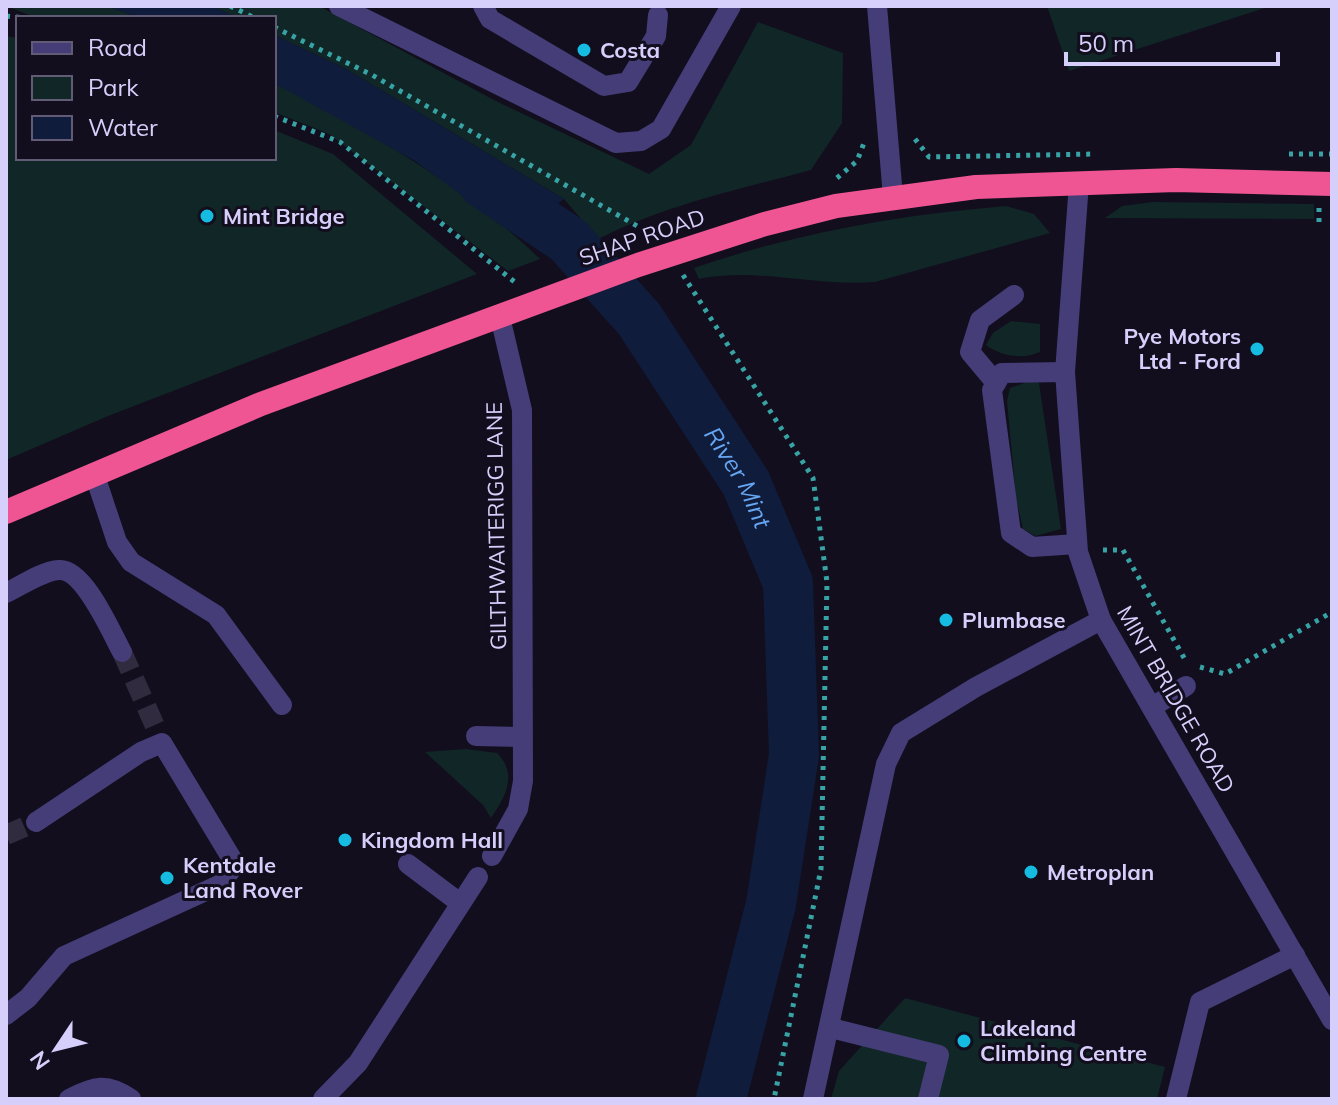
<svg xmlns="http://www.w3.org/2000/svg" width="1338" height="1105" font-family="Mulish,sans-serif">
<rect width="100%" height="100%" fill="#120e1d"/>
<!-- green -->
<g fill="#112627">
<path d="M6 6H106L141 18H37Z"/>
<path d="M211 6H319L494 100 649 174 691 145 758 22 843 53 842 123 811 170C740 189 665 205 598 239L564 199 344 68 274 35V18H238Z"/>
<path d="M1047 6H1271L1069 71Z"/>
<path d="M6 36 18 38V158H274V130L333 154 477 274 108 416 6 460Z"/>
<path d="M274 83C368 131 464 185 540 259L508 271 329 134 274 112Z"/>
<path d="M1153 202 1314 204V219L1105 218 1122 206Z"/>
<path d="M1006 206 1034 214 1050 233 875 282C816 287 756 267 699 279L694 268C796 233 898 215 1006 206Z"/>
<path d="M1011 321 1040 324V352C1023 360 1000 356 986 345L993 333Z"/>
<path d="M1033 380 1039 383 1061 529 1035 536 1023 529 1016 498 1007 401 1010 388Z"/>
<path d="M466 749 497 753C518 774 506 796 491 818L483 805 425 752Z"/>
<path d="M905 998 1165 1067 1157 1099H831L839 1071Z"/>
</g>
<!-- water -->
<g fill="#0f1c3b">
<path d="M106 6H211L238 18H141Z"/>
<path d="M274 35 344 68 564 199 517 236 415 161 274 83Z"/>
</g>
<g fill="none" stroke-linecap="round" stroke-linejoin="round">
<!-- river -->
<path stroke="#0f1c3b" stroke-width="50" id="s1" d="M483 183 568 240 639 319 746 483 788 583 794 755 771 904 721 1099"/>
<!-- minor-tunnel -->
<g stroke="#302b3e" stroke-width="20" stroke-dasharray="20 10" stroke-linecap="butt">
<path d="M122 652 155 726"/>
<path d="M6 835 36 822"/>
</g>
<!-- path -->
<g stroke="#38a3a5" stroke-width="5" stroke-dasharray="4 6" stroke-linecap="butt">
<path d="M230 6 255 18"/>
<path d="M6 16 26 18"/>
<path d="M274 27 372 75 653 235"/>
<path d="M274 116 340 142 516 283"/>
<path d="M915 139 929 157 1095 154"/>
<path d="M1289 154H1332"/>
<path d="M837 178 857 161 864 143"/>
<path d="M1319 208V223"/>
<path d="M683 275 813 478 827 582 821 869 774 1099"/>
<path d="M1103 550H1123L1187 663"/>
<path d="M1200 667 1225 674 1332 612"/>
</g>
<!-- minor -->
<g stroke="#443d78" stroke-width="20">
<path d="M339 6 616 143 641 141 661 129 731 6"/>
<path d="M483 6 490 19 604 86 628 82 656 36 658 15"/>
<path d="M877 6 893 197"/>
<path d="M1079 183 1065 372 1078 552 1101 620 1332 1020"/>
<path d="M1065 372 1002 373 992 390 1011 533 1032 547 1077 544"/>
<path d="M996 383 970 352 980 320 1014 295"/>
<path d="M94 473 117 542 131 562 216 615 282 705"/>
<path d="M6 593C21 586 42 571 59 570 84 568 111 632 122 652"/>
<path d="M1152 707 1186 686"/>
<path d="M476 736 522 737"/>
<path d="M492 856 518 809 523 781 522 410 500 317"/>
<path d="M408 864 460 903"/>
<path d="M6 1015 28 998 64 956 221 884 235 864 162 743 141 752 36 822"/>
<path d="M831 1028 939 1055 928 1099"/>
<path d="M69 1099C94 1086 107 1082 131 1099"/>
<path d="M323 1099 358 1063 478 877"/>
<path d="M813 1099 886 764 901 733 976 687 1101 620"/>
<path d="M1176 1099 1200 1002 1295 955"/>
</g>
<!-- highway -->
<path stroke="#ef5592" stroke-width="24" d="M6 512 261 404 638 265 765 224 836 206 976 187 1176 180 1332 184"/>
</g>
<!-- markers -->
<g fill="#15bbe0" stroke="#120e1d" stroke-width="3">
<circle cx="584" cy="50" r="8"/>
<circle cx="207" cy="216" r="8"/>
<circle cx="1257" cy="349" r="8"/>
<circle cx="946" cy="620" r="8"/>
<circle cx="345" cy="840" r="8"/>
<circle cx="1031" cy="872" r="8"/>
<circle cx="167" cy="878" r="8"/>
<circle cx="964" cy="1041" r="8"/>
</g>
<g text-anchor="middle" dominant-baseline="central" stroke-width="6" stroke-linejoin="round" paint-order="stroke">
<!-- poi labels -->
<g font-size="22" font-weight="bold" fill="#d7cffb" stroke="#120e1d" text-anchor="start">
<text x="600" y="50">Costa</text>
<text x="223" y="216">Mint Bridge</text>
<text x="1241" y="336" text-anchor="end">Pye Motors<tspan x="1241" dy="25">Ltd - Ford</tspan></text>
<text x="962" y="620">Plumbase</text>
<text x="361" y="840">Kingdom Hall</text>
<text x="183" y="865">Kentdale<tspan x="183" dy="25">Land Rover</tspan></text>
<text x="1047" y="872">Metroplan</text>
<text x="980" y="1028">Lakeland<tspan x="980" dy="25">Climbing Centre</tspan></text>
</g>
<!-- street labels -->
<g font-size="22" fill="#d7cffb" stroke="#120e1d">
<text transform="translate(642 237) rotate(-19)">SHAP ROAD</text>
<text transform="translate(496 526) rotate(-91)">GILTHWAITERIGG LANE</text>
<text transform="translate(1176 699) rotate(60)">MINT BRIDGE ROAD</text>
</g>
<!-- water labels -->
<g font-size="24" font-style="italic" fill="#66a5f1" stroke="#120e1d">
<text stroke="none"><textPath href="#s1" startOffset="396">River Mint</textPath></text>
</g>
</g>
<!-- border -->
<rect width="1338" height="1105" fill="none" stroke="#d7cffb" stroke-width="16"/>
<!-- legend -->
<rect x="16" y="16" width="260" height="144" fill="#120e1d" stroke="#615b76" stroke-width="2"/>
<rect x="32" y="42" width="40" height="12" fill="#443d78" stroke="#615b76" stroke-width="2"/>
<text x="88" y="56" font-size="24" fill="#d7cffb">Road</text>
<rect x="32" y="76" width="40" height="24" fill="#112627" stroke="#615b76" stroke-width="2"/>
<text x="88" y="96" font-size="24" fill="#d7cffb">Park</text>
<rect x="32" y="116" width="40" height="24" fill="#0f1c3b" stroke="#615b76" stroke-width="2"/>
<text x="88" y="136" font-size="24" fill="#d7cffb">Water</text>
<!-- north arrow -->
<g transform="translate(56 1049) rotate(235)" stroke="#120e1d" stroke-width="6" paint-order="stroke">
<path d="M0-6L14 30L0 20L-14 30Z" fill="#d7cffb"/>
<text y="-12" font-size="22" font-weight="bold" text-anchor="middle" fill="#d7cffb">N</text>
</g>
<!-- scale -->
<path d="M1066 52v12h212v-12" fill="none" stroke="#d7cffb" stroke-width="4"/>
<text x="1078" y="52" font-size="24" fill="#d7cffb" stroke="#120e1d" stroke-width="6" paint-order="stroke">50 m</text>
</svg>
